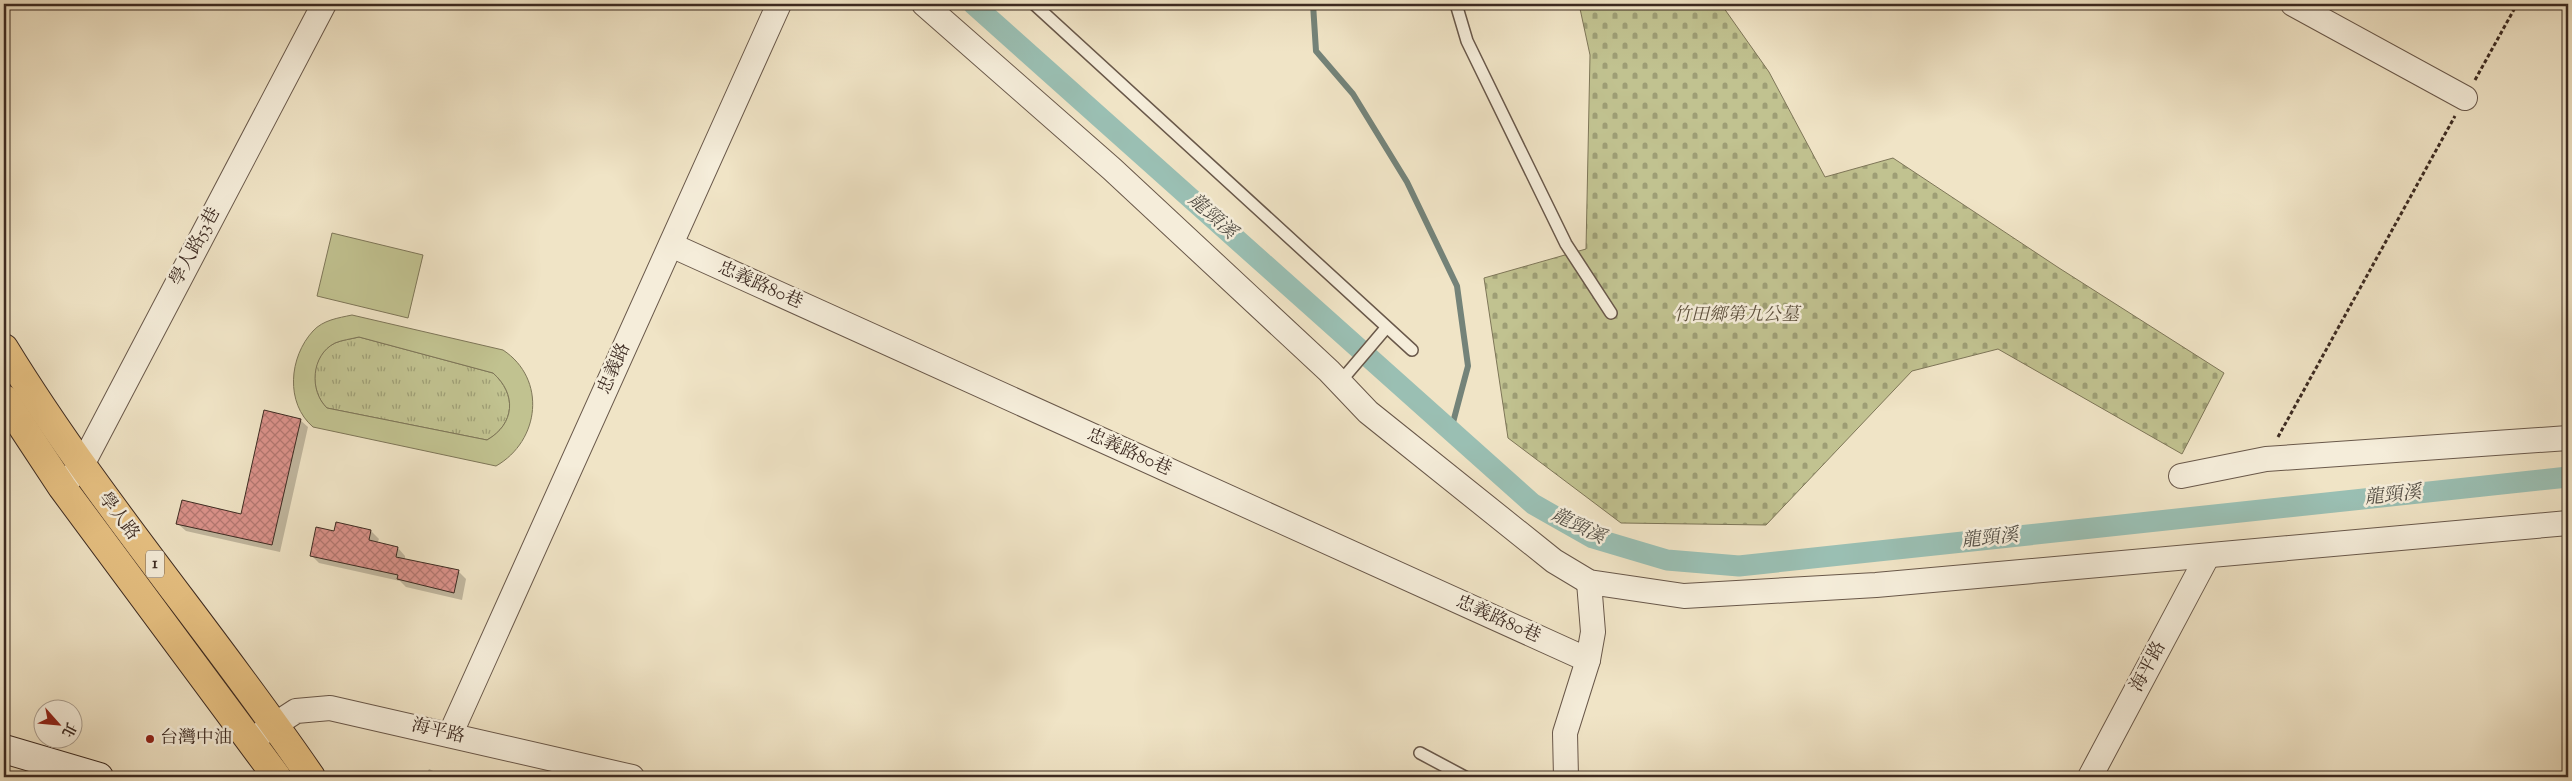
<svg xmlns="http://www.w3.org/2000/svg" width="2572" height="781" font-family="'Sorts Mill Goudy','Noto Serif TC',serif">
<defs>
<pattern id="grass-tufts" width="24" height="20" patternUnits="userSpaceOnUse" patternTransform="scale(1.25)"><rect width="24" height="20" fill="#c1c290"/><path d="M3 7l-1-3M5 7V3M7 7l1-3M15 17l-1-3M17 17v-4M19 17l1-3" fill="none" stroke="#9e9e75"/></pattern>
<pattern id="cemetery-stones" width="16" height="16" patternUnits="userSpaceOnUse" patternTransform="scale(1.25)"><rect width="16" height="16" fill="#c1c290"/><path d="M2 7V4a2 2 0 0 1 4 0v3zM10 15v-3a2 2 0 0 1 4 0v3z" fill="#9e9e75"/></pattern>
<pattern id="building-cross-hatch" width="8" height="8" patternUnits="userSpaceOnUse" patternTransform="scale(1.25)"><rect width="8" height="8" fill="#db928b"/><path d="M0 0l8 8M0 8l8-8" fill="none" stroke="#b37771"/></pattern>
</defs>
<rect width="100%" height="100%" fill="#f0e4c6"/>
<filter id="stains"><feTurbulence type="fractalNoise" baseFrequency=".004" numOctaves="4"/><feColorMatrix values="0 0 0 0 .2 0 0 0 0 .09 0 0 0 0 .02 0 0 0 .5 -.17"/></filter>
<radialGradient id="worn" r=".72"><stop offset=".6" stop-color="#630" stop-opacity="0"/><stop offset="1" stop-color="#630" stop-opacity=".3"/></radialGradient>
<!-- grass -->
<path fill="url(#grass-tufts)" stroke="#7e7658" d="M359 337 493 373C517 394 515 424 487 440L327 408C309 391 310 355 335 343 342 340 351 339 359 337Z"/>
<!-- cemetery -->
<path fill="url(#cemetery-stones)" stroke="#7e7658" d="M1579 4H1721L1769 72 1825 177 1893 158 2059 268 2224 373 2182 454 1998 349 1912 371 1766 525 1621 523 1508 438 1484 278 1586 249 1590 55Z"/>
<!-- pitch -->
<g fill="#c1c290" stroke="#7e7658" fill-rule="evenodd">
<path d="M332 233 423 255 408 318 317 296Z"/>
<path d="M352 315 503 350C547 379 540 441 496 466L313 427C285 403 289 357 313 331 323 320 338 318 352 315ZM359 337 493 373C517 394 515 424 487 440L327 408C309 391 311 355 335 343 342 340 351 339 359 337Z"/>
</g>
<!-- shadow -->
<g fill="#0003">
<path d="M300 420 308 427 280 552 186 531 178 524 242 515Z"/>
<path d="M337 524 371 531 379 539 377 544 398 548 405 556V560L458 571 466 579 462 600 406 587 400 581 319 563 311 555 335 533Z"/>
<path d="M429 769 446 777H425Z"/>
</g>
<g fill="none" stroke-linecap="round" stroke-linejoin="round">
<!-- stream -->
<path stroke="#748379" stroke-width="6" d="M1313 4 1316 51 1353 94 1407 182 1457 286 1468 366 1451 430"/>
<!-- canal -->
<path stroke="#9abfb3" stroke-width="21" d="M973 4 1533 504 1593 538 1667 560 1739 566 2568 477"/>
</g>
<!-- building -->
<g fill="url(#building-cross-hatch)" stroke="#3c2a21">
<path d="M264 410 301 419 272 545 176 524 182 500 241 514Z"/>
<path d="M336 522 371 530 369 540 398 547 396 557 459 570 454 593 397 579 398 575 310 556 316 527 334 531Z"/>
</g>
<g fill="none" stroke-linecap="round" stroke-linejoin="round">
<!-- lane casing -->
<g stroke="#69584a" stroke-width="14">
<g id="lane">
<path d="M1034 4 1412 350"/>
<path d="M1456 4 1467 41 1566 244 1611 313"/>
<path d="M1340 382 1386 328"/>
<path d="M1420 753 1465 777"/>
</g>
</g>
<!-- street casing -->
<g stroke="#69584a" stroke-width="26">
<g id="street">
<path d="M924 4 1112 169 1329 371 1368 412 1554 561 1589 582 1684 596 1876 585 2568 523"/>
<path d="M2293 4 2465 98"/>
<path d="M671 245 1588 660"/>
<path d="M2181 476 2266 459 2568 438"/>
<path d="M70 478 81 467 324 4"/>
<path d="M259 735 296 711 330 708 632 777"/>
<path d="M450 735 779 4"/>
<path d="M1566 777 1565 733 1588 660 1593 632 1589 582"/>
<path d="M2090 777 2207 557"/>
</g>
</g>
<!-- secondary casing -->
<g stroke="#3c2a21" stroke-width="30">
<path id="secondary" d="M4 749 99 777"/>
</g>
<!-- primary casing -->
<g stroke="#3c2a21" stroke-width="30">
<g id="primary">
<path d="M4 348C96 498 212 632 311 777"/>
<path d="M4 399 62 487 277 777"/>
</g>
</g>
<!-- path -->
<g stroke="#3c2a21" stroke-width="3" stroke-dasharray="4 2.5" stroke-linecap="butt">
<path d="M2475 80 2517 4"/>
<path d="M2278 437 2455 116"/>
</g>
<!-- lane -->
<use href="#lane" stroke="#f5edda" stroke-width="11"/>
<!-- street -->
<use href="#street" stroke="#f5edda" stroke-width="24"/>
<!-- secondary -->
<use href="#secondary" stroke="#f5edda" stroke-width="28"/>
<!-- primary -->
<use href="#primary" stroke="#e8c283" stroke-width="28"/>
</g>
<!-- markers -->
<circle fill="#8f2418" stroke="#f5edda" stroke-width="2" cx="150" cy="739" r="5"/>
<g text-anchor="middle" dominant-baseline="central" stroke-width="5" stroke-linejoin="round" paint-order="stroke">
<!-- shield labels -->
<rect fill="#f5edda" stroke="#746458" stroke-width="1" x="146" y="550.5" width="18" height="27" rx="4"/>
<g font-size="16" font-weight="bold" fill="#3c2a21">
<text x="155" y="564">1</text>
</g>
<!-- street labels -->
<g font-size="18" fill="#3c2a21" stroke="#f5edda">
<text transform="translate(196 247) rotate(-62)">學人路53巷</text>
<text transform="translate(760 286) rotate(24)">忠義路80巷</text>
<text transform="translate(615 369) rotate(-66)">忠義路</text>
<text transform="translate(1129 453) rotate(24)">忠義路80巷</text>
<text transform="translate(118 517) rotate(53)">學人路</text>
<text transform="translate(1498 620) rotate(24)">忠義路80巷</text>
<text transform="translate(2149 667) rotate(-62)">海平路</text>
<text transform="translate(438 732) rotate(13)">海平路</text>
</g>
<!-- park labels -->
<g font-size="18" font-style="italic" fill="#5d503d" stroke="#f5edda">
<text x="1736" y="316">竹田鄉第九公墓</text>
</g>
<!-- poi labels -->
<g font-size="18" fill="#3c2a21" stroke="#f5edda" text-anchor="start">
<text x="160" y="739">台灣中油</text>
</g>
<!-- water labels -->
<g font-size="19" font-style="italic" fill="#544f46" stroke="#f5edda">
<text transform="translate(1212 217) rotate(42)">龍頸溪</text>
<text transform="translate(2393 496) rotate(-6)">龍頸溪</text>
<text transform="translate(1578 527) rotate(26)">龍頸溪</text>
<text transform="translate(1990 539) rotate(-6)">龍頸溪</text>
</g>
</g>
<!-- margin -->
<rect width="2572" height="781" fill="none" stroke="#f0e4c6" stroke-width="20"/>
<rect x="5" y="5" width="2562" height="771" fill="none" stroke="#3c2a21" stroke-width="2.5"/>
<rect x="10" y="10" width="2552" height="761" fill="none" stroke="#3c2a21"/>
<!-- north arrow -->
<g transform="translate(58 724) rotate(117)"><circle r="24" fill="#f5edda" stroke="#ab9f90"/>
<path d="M0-4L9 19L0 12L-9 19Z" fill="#8f2418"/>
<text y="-8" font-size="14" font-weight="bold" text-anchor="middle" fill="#3c2a21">北</text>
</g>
<rect width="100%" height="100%" filter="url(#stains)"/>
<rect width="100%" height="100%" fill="url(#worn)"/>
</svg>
